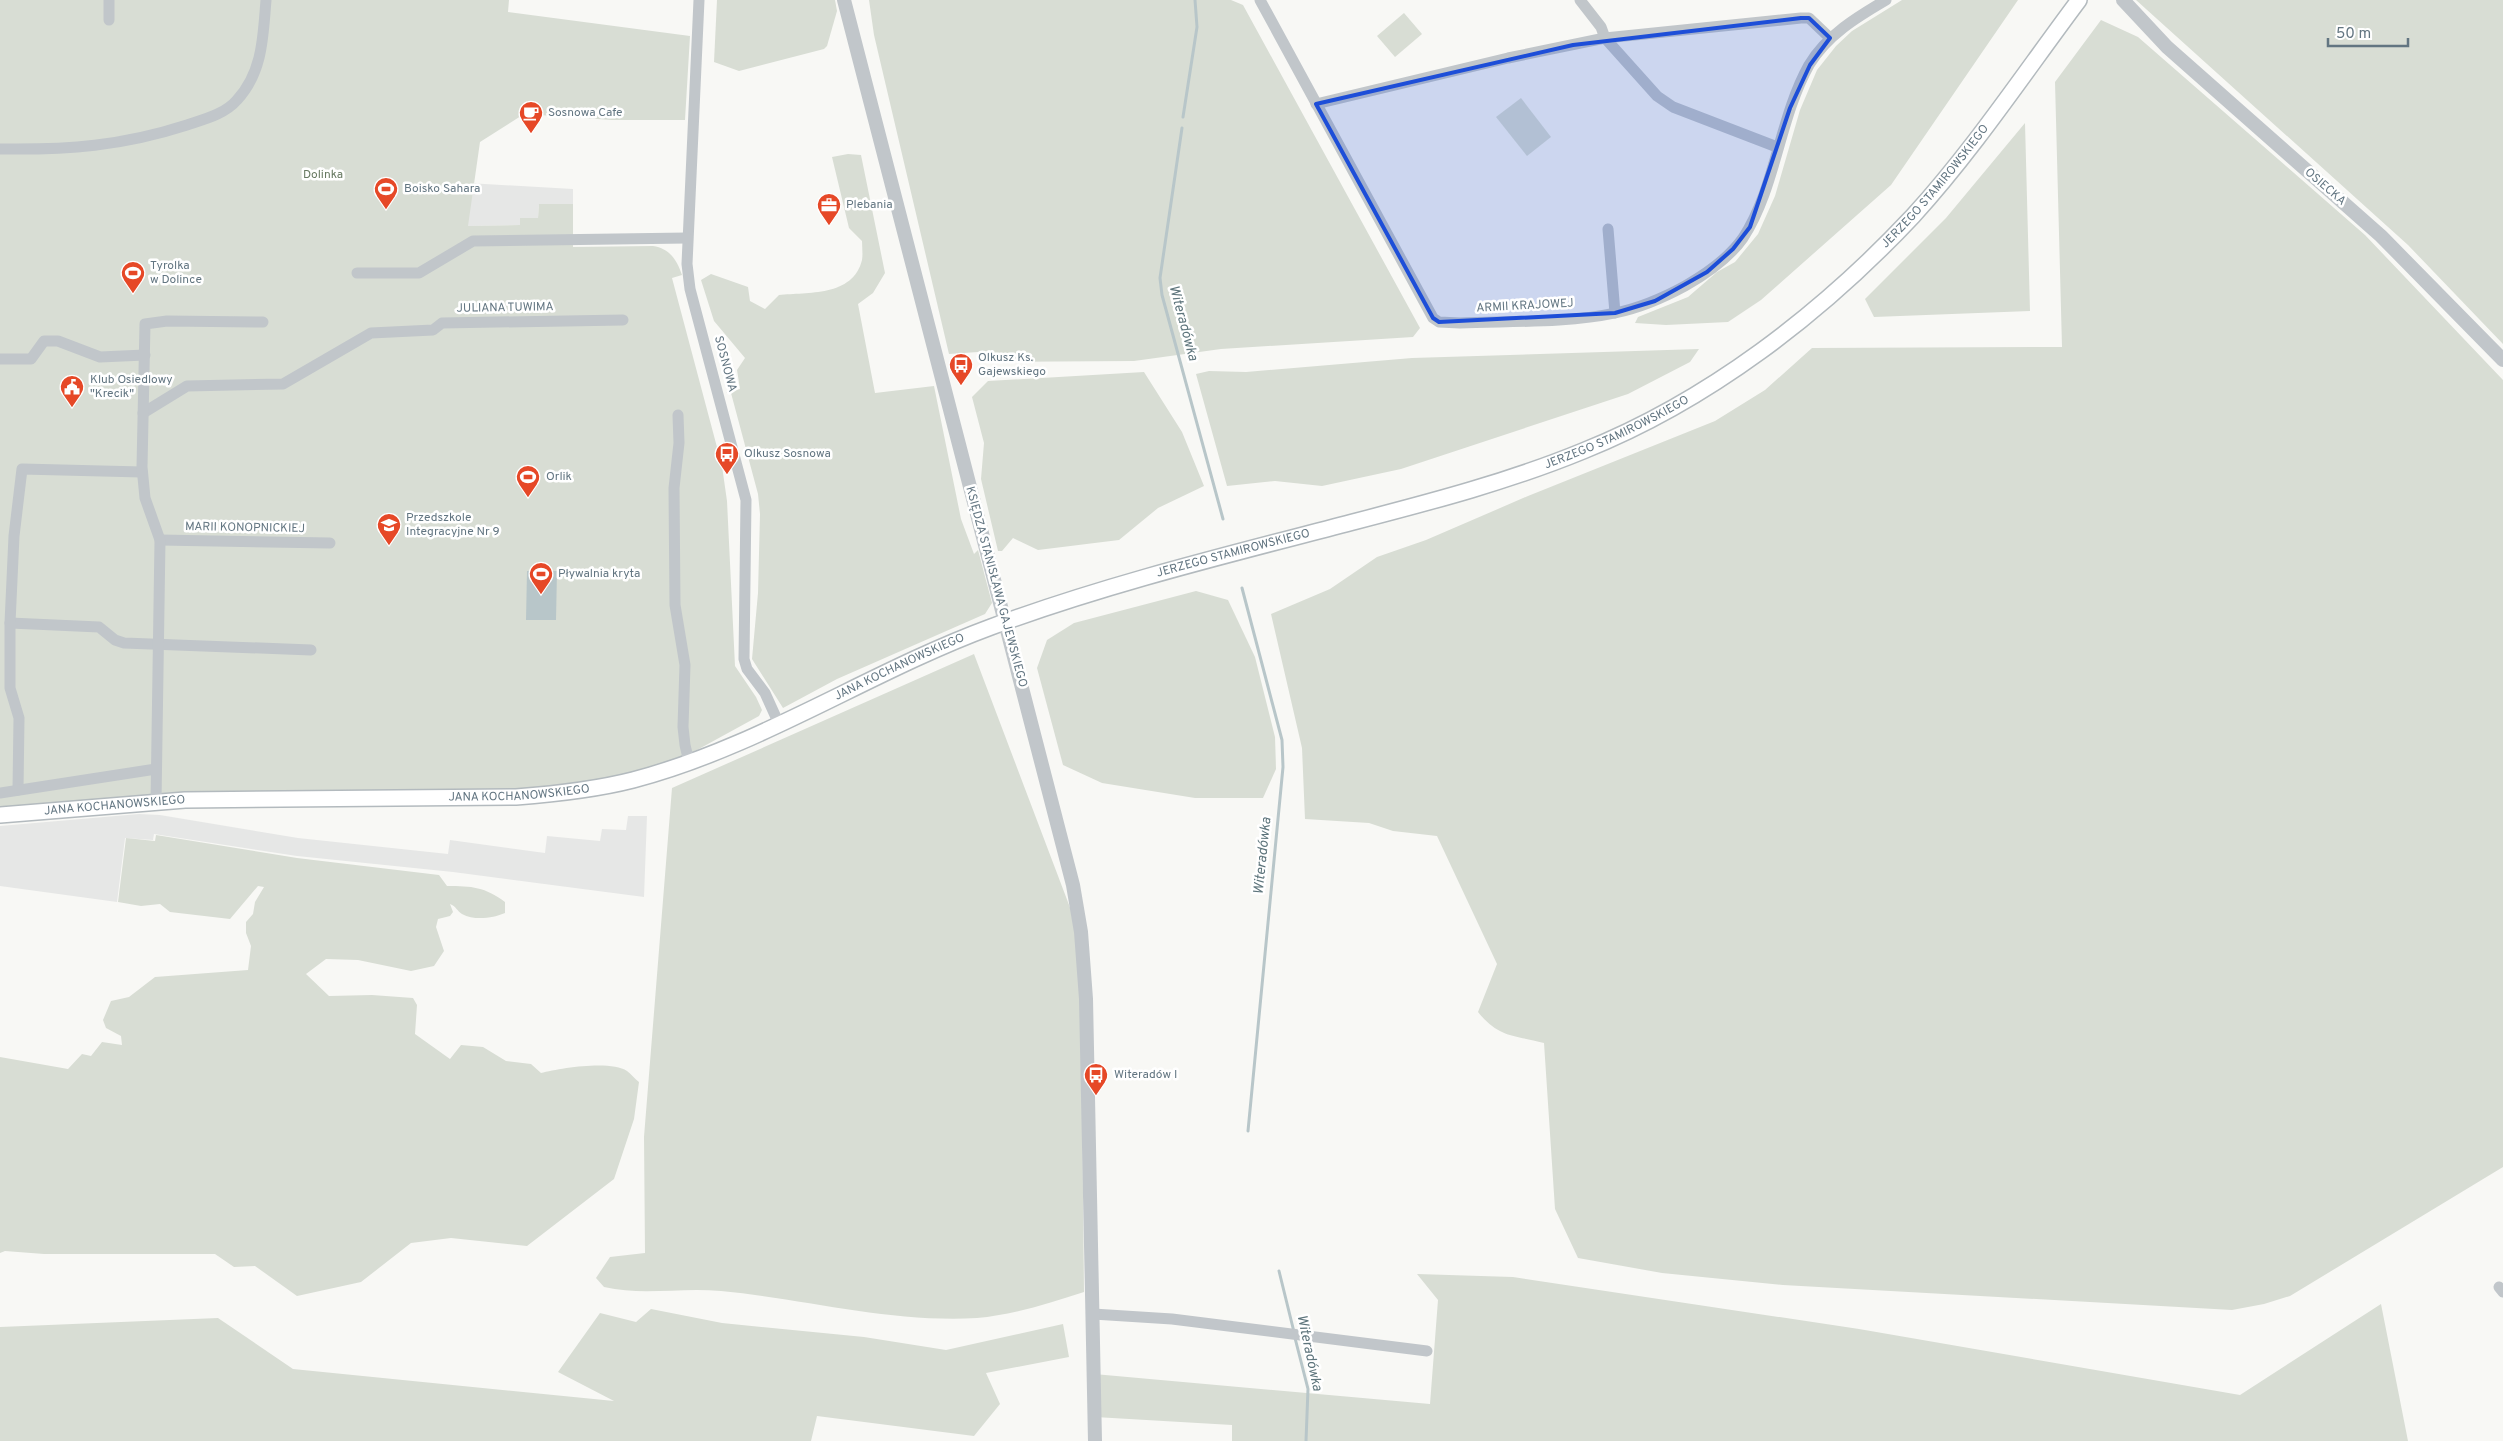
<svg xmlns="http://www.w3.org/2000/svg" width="2503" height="1441" font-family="Overpass,sans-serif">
<rect width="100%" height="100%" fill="#f8f8f5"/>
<!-- built -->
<g fill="#e6e7e6">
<path d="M468 183 573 189V204H539L538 218 520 225 468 226Z"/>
<path d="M139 814 160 815 298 838 448 854 450 840 545 853 547 836 600 841 602 829 626 830 628 816H647L644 897 453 872 297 856 154 834 153 840 125 838 117 902 0 886V826Z"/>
</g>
<!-- green -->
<g fill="#d8ddd4">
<path d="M0 0H509L508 12 690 36 685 120H612L524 114 480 142 468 226 520 225V218H538L539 204H573V247L653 246C669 248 677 260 682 275L672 278 722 466 727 501 735 666 756 697 762 710 759 716 697 750 658 765 598 781 516 791 172 793 0 809Z"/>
<path d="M717 0H835L837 11 827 46 824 49 739 71 714 62Z"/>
<path d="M869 0H1231L1243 5 1420 328 1413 337 1221 349 1134 361 991 362 978 352 949 354 874 35Z"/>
<path d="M1902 0H2018L1891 185 1761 300 1728 322 1666 325 1635 323 1638 317 1688 297 1717 272 1735 262 1758 234 1775 196 1800 110 1817 70 1836 46 1852 31Z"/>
<path d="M2136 0H2503V344L2408 245Z"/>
<path d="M1404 13 1422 34 1395 57 1377 36Z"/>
<path d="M2101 20 2138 37 2365 235 2503 380V1167L2290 1296 2264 1304 2232 1310 1783 1285 1662 1273 1578 1258 1555 1209 1544 1043C1514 1035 1499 1038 1478 1012L1497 964 1437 836 1393 831 1369 823 1305 819 1302 748 1271 614 1330 589 1377 557 1426 540 1528 496 1715 421 1765 390 1812 348 2062 347 2055 82Z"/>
<path d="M1521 98 1551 137 1527 156 1496 117Z"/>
<path d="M2025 123 2030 311 1874 317 1865 299 1946 218Z"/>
<path d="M848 154 861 155 885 273 873 293 858 304 875 393 934 386 961 519 974 554 978 550 992 603 985 614 837 679 783 708 752 659 758 593 760 514 758 494 731 393H726L740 389 737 370 745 358 714 321 701 280 711 274 748 287 750 301 765 309 779 295C807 292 853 297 862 260 863 254 862 247 862 241L849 228 832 157Z"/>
<path d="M1699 349 1690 362 1628 394 1401 469 1322 486 1275 481 1227 486 1196 374 1209 371 1246 372 1412 358Z"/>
<path d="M1144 372 1182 432 1204 486 1158 508 1119 540 1038 550 1013 538 1002 551H998L981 479 984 443 972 397 988 381Z"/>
<path d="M1196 591 1228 600 1255 657 1275 737 1276 769 1263 798H1195L1102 783 1063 765 1037 668 1047 640 1074 623Z"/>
<path d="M974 654 1077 926 1081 998 1084 1292C1050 1303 1013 1315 977 1318 891 1323 806 1299 721 1291 681 1287 643 1296 604 1287L596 1278 610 1257 645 1253 644 1137 672 788Z"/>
<path d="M156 835 297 858 439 875 447 886C472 886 485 887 505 902V913C493 918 475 921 462 914 457 911 456 906 450 904L453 912 450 916 438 919 436 927 444 951 434 966 411 971 358 960 326 959 306 974 329 996 372 995 413 998 417 1005 415 1034 450 1059 461 1045 483 1047 506 1061 531 1064 541 1073C560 1068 611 1060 627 1071 631 1074 635 1079 639 1082L634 1119 614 1179 527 1246 451 1238 411 1243 361 1282 297 1296 255 1266 234 1267 215 1254H44L5 1251 0 1253V1057L68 1069 82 1054 91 1056 102 1042 122 1045 121 1036 106 1028 103 1020 111 1001 129 997 155 977 248 970 251 946 246 933V922L253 914 255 902 264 887 258 886 230 919 170 912 160 904 141 906 118 902 126 838 155 841Z"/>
<path d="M1417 1274 1513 1277 1859 1329 2240 1395 2381 1304 2408 1441H1232V1425L1095 1417 1094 1374 1430 1404 1438 1300Z"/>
<path d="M651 1309 722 1323 864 1337 946 1350 1063 1324 1069 1357 986 1373 1000 1404 974 1436 817 1416 811 1441H0V1327L218 1318 293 1369 614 1401 558 1372 600 1313 636 1322Z"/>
</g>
<!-- water -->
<path fill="#b8c6c9" d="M527 571H557L556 620H526Z"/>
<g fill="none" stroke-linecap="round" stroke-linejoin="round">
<!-- stream -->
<g stroke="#b8c6c9" stroke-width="3">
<path d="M1183 117 1197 27 1195 0"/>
<path d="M1182 128 1160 278 1162 295 1223 519"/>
<path d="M1242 588 1282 740 1283 767 1248 1131"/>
<path d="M1279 1271 1294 1332"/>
<path d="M1295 1338 1308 1389 1306 1441"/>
</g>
<!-- secondary casing -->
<g stroke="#b3babe" stroke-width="18">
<g id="secondary">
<path id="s1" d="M0 815 185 800 516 797C555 794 594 790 633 780 759 747 869 672 991 627 1110 583 1235 553 1357 521 1434 501 1510 481 1583 451 1708 401 1821 314 1913 216 1974 149 2025 72 2079 0"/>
</g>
</g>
<!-- minor -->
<g stroke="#c1c6ca" stroke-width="11">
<path d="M699 0 687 264 690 289 746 500 744 659 747 669 765 693 779 724"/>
<path d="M1260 0 1433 318 1439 322 1460 323C1508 321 1569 323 1615 313 1640 308 1663 298 1685 286 1706 274 1729 258 1743 238 1776 187 1779 119 1809 65 1827 35 1857 17 1886 0"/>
<path d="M1580 0 1601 27 1605 38 1657 96 1673 107 1777 147"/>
<path d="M109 20V0"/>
<path d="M1316 104 1508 58 1605 38 1801 18H1809L1830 38"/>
<path d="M0 149C68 150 122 146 187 125 205 119 225 114 237 100 263 72 263 36 266 0"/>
<path d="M1608 229 1615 313"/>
<path d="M357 273H419L473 241 687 238"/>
<path d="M0 359H31L44 341H58L100 357 145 355"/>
<path d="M143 413 187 386 283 384 371 333 433 330 442 323 623 320"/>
<path d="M678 415 679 443 674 488 675 605 685 665 683 727 685 745 689 762"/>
<path d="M160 540 330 543"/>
<path d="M10 623 99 627 115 640 124 643 311 650"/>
<path d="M18 790 19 718 10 688V623L14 536 22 469 142 472"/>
<path d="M0 793 156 769"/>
<path d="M156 802 160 540 145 498 142 467 145 324 167 321 263 322"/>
<path d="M2499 1287 2503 1292"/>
<path d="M1093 1314 1172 1319 1427 1351"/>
</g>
<!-- tertiary -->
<g stroke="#c1c6ca" stroke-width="14">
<path d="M844 0 1073 885 1081 932 1086 999 1095 1441"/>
<path d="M2123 0 2167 47 2381 236 2503 360"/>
</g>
<!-- secondary -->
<use href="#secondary" stroke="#fff" stroke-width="15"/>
</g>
<!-- marked area -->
<path fill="#1d4ed8" fill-opacity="0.2" stroke="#1d4ed8" stroke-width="4" stroke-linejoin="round" d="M1801 18H1809L1830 38 1810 65 1790 108 1750 227 1733 249 1707 272 1655 301 1615 313 1439 322 1433 318 1316 104 1573 45Z"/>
<!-- icons -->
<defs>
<g id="cafe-pin" transform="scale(1.25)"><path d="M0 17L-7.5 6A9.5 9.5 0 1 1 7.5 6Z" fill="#e64827" stroke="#fff"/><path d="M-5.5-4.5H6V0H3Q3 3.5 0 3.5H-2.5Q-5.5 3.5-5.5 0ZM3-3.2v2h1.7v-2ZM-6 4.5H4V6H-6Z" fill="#fff"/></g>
<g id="stadium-pin" transform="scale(1.25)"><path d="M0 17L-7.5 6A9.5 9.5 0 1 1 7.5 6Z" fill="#e64827" stroke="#fff"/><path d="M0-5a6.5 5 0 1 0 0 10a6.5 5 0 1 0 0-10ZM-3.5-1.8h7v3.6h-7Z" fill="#fff"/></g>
<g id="office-pin" transform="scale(1.25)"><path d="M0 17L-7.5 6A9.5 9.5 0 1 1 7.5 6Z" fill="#e64827" stroke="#fff"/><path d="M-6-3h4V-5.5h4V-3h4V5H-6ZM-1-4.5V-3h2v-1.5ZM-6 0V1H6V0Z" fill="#fff"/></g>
<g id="bus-pin" transform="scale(1.25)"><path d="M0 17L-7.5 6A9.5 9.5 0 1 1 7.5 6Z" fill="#e64827" stroke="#fff"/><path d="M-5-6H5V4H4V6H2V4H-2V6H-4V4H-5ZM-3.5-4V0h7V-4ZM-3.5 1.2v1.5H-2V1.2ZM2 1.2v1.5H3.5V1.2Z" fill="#fff"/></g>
<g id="civic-pin" transform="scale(1.25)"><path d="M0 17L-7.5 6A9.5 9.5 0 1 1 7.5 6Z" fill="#e64827" stroke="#fff"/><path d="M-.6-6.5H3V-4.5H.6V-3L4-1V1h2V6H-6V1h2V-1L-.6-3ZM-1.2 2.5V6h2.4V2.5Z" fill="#fff"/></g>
<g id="school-pin" transform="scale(1.25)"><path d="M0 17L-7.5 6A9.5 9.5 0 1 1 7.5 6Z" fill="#e64827" stroke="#fff"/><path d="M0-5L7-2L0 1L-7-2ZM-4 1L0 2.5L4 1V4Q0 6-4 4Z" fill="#fff"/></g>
</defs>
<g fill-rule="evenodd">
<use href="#cafe-pin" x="531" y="113"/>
<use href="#stadium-pin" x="386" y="189"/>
<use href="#office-pin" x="829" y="205"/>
<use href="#stadium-pin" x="133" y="273"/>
<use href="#bus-pin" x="961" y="365"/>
<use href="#civic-pin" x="72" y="387"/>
<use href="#bus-pin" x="727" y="454"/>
<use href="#stadium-pin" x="528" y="477"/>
<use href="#school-pin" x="389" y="525"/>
<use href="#stadium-pin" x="541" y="574"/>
<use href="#bus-pin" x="1096" y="1075"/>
</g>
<g text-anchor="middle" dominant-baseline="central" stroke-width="5" stroke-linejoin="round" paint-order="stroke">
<!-- poi labels -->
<g font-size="12" fill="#627581" stroke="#fff" text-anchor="start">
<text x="548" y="113">Sosnowa Cafe</text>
<text x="404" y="189">Boisko Sahara</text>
<text x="846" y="205">Plebania</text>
<text x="150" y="266">Tyrolka<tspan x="150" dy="14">w Dolince</tspan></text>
<text x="978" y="358">Olkusz Ks.<tspan x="978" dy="14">Gajewskiego</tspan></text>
<text x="90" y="380">Klub Osiedlowy<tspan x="90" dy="14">"Krecik"</tspan></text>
<text x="744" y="454">Olkusz Sosnowa</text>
<text x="546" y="477">Orlik</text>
<text x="406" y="518">Przedszkole<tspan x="406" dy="14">Integracyjne Nr 9</tspan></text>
<text x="558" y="574">Pływalnia kryta</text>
<text x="1114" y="1075">Witeradów I</text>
</g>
<!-- park labels -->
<g font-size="12" fill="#677961" stroke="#fff">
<text x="323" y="175">Dolinka</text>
</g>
<!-- street labels -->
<g font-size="12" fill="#627581" stroke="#fff">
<text stroke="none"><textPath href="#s1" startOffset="2088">JERZEGO STAMIROWSKIEGO</textPath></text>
<text transform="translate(2325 187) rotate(41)">OSIECKA</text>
<text transform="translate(1525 306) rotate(-3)">ARMII KRAJOWEJ</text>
<text transform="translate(505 308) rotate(-1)">JULIANA TUWIMA</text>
<text transform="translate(725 364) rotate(75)">SOSNOWA</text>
<text stroke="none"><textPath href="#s1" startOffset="1681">JERZEGO STAMIROWSKIEGO</textPath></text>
<text transform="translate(245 528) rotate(1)">MARII KONOPNICKIEJ</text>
<text stroke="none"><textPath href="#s1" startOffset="1278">JERZEGO STAMIROWSKIEGO</textPath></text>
<text transform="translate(996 587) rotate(75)">KSIĘDZA STANISŁAWA GAJEWSKIEGO</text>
<text stroke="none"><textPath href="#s1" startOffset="925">JANA KOCHANOWSKIEGO</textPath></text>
<text stroke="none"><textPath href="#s1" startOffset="520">JANA KOCHANOWSKIEGO</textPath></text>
<text stroke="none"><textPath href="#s1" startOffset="115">JANA KOCHANOWSKIEGO</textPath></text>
</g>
<!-- water labels -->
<g font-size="14" font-style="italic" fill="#5e757c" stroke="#fff">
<text transform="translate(1183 323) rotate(75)">Witeradówka</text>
<text transform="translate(1263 856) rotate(-84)">Witeradówka</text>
<text transform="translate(1309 1353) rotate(78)">Witeradówka</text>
</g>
</g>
<!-- scale -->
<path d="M2328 38v8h80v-8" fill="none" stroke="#627581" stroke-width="2.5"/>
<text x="2336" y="38" font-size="15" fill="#627581" stroke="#ffffff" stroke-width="4" paint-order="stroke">50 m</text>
</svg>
